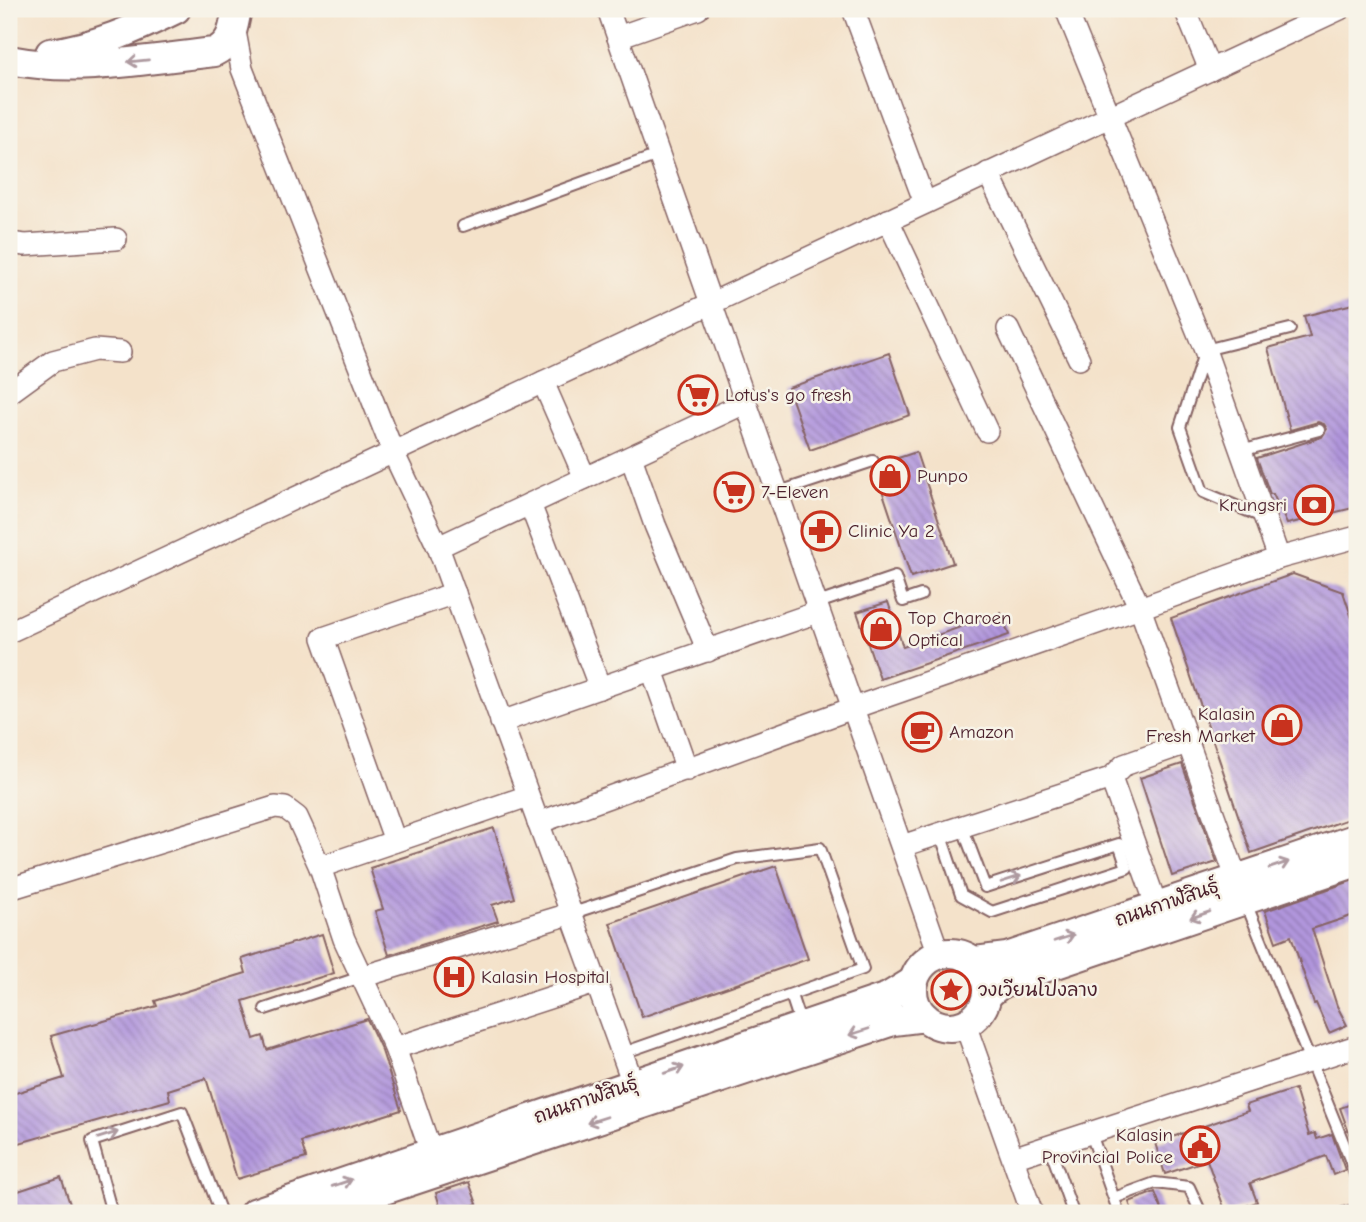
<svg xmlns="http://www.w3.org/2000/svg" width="1366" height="1222" font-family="'Comic Neue','Playpen Sans Thai',sans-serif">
<defs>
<pattern id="building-back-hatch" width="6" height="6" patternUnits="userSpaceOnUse" patternTransform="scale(1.75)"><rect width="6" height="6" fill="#b196dd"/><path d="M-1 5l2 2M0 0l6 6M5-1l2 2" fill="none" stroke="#927ab3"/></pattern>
</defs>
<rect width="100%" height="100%" fill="#f7f3e8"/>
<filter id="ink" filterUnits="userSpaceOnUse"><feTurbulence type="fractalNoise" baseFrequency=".0143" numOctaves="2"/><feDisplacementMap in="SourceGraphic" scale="14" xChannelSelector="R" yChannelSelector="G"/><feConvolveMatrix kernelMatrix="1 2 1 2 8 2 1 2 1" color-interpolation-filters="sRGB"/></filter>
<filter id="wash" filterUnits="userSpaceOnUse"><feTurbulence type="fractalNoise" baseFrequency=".00686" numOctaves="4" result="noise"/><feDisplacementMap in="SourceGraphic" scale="28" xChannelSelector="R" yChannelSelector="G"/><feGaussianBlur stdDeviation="1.57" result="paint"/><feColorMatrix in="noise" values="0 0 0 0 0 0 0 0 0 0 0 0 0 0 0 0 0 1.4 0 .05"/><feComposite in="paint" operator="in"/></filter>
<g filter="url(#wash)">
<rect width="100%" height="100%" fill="#f4e2ca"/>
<g id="blocks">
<!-- building -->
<g fill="url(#building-back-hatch)">
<path d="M1357 303V507L1287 524 1273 494H1270L1257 458 1322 437 1327 429 1324 424 1318 422 1290 430 1268 348 1310 337 1304 316Z"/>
<path d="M889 353 910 415 810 450 788 388Z"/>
<path d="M916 452 953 563 911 577 875 469 880 464Z"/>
<path d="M1293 574 1343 592 1357 633V816L1251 853 1171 618Z"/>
<path d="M888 602 903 647 1001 613 1009 635 880 679 857 612Z"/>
<path d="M1182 764 1217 862 1172 876 1140 778Z"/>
<path d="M494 828 515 898 492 905 498 921 389 955 375 911 383 909 370 868Z"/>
<path d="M776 866 808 959 642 1017 610 923Z"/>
<path d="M1357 879V914L1312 929 1337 1006 1347 1025 1329 1033 1316 1003 1314 1004 1291 936 1276 942 1265 911Z"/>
<path d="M322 934 334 973 243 1001 254 1039 263 1036 267 1050 367 1019 382 1051 401 1110 301 1142 306 1158 237 1179 206 1078 168 1090 170 1100 9 1146V1095L64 1078 51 1036 157 1006 155 1001 246 973 242 959Z"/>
<path d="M1295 1089 1309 1135 1315 1133 1317 1139 1332 1134 1345 1170 1333 1175 1326 1156 1250 1183 1257 1202 1226 1213 1207 1160 1165 1174 1155 1143 1248 1111 1246 1105Z"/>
<path d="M1357 1102V1149H1355L1340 1108Z"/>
<path d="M61 1177 73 1213H9V1194Z"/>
<path d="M469 1182 477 1204 442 1213 436 1193Z"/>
<path d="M1155 1192 1163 1213H1133L1129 1202Z"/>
</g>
</g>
</g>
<g filter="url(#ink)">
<use href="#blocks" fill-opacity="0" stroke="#866363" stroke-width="2"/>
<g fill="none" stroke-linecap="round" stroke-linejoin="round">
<!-- lane casing -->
<g stroke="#866363" stroke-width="14">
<g id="lane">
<path d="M463 226 658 155"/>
<path d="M1241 451 1319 430"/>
<path d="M776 493 873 461"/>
<path d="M1262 517 1203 492 1180 427 1205 350 1290 329"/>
<path d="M815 604 895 577 903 601 921 595"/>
<path d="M940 833 961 895 992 912 1127 868 1119 844 985 887 962 826"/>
<path d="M1246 903 1350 1159 1357 1157"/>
<path d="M573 913 737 859 820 848 863 969 623 1053"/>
<path d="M791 995 801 1025"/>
<path d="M265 1009 361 977"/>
<path d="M1090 1131 1119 1213"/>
<path d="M1049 1145 1073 1213"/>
<path d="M1350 1159 1357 1181"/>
<path d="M1114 1198 1155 1183 1189 1187 1201 1213"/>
<path d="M112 1213 92 1141 182 1112 221 1213"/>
<path d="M1343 1213 1357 1209"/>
</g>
</g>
<!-- street casing -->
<g stroke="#866363" stroke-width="24">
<g id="street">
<path d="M608 9 939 954"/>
<path d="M853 9 925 203"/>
<path d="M1066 9 1205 350 1279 558"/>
<path d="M1185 9 1210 70"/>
<path d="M234 26 242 69 393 452 438 547 638 1097"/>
<path d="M618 37 698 9"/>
<path d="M988 173 1079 359"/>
<path d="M888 220 987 431"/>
<path d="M9 243 25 245 116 239"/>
<path d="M1008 329 1140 608 1241 891"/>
<path d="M543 382 585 478"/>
<path d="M9 393 53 361 95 350 120 352"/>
<path d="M631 457 655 525 708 651"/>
<path d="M530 504 600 688"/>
<path d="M438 547 745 403"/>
<path d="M9 632 1340 9"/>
<path d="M652 670 687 770"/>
<path d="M501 722 818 612"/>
<path d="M1111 778 1124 765 1187 743"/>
<path d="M538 823 853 708 1140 608 1279 558 1357 537"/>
<path d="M395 841 323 638 455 593"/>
<path d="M902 846 1111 778 1157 907"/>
<path d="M320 867 528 796"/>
<path d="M9 889 275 807 285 808 297 817 320 867 344 939 395 1048 431 1152"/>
<path d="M361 977 573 913"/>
<path d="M965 1024 1032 1213"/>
<path d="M395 1048 598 982"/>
<path d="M1013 1158 1357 1046"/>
</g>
</g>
<!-- secondary casing -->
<g stroke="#866363" stroke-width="32">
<g id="secondary">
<path d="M50 53C95 47 135 29 176 9"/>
<path d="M9 60C77 73 145 60 214 52 233 43 233 28 237 9"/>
<circle cx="950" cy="990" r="37"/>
<path d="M975 961 1007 957 1357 838"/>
<path d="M987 995 998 986 1012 979 1357 862"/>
<path d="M254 1213 888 997 914 981"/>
<path d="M315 1213 893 1021 925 1017"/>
</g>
</g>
<!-- lane -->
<use href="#lane" stroke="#fff" stroke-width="10"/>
<!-- street -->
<use href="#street" stroke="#fff" stroke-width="21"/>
<!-- secondary -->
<use href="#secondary" stroke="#fff" stroke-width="28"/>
</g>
<!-- one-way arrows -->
<defs><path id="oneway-shaft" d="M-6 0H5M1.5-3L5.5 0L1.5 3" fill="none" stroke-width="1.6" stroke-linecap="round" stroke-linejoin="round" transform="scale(1.75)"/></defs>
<g stroke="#ae9aa0">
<use href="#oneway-shaft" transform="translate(138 61) rotate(174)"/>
<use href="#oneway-shaft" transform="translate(1279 865) rotate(-19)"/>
<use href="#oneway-shaft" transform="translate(1011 879) rotate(-18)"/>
<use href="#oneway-shaft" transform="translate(1200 915) rotate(161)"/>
<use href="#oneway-shaft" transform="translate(1064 938) rotate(-18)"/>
<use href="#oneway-shaft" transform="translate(859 1032) rotate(162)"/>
<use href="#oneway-shaft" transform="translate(674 1070) rotate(-19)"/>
<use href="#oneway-shaft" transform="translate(597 1120) rotate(162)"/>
<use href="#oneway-shaft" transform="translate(108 1135) rotate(-17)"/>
<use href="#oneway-shaft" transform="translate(342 1183) rotate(-19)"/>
</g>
</g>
<!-- icons -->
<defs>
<g id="supermarket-ring" transform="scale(2.0125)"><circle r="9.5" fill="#f7f3e8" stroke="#c8321e" stroke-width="1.5"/><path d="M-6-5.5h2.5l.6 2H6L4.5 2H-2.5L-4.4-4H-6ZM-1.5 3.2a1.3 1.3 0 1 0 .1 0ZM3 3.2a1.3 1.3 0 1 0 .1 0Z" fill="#c8321e"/></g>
<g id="shop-ring" transform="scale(2.0125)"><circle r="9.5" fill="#f7f3e8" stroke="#c8321e" stroke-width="1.5"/><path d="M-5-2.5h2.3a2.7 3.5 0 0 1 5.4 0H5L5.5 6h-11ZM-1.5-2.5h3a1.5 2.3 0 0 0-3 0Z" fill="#c8321e"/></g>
<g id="bank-ring" transform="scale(2.0125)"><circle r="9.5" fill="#f7f3e8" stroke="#c8321e" stroke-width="1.5"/><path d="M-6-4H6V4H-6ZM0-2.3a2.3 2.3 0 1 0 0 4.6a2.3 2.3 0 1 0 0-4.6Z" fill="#c8321e"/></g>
<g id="pharmacy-ring" transform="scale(2.0125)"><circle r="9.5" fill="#f7f3e8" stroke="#c8321e" stroke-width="1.5"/><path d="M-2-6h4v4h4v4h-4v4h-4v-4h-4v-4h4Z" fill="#c8321e"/></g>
<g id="cafe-ring" transform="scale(2.0125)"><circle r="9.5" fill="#f7f3e8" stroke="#c8321e" stroke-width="1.5"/><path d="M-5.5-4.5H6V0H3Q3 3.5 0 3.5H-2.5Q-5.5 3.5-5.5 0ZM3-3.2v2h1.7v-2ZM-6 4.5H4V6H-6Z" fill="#c8321e"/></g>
<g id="hospital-ring" transform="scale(2.0125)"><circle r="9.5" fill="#f7f3e8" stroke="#c8321e" stroke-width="1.5"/><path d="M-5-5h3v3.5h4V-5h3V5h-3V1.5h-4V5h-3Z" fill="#c8321e"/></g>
<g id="sight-ring" transform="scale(2.0125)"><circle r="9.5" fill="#f7f3e8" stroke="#c8321e" stroke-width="1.5"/><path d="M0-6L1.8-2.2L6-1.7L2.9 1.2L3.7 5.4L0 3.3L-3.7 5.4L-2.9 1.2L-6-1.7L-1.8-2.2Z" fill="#c8321e"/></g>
<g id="civic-ring" transform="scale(2.0125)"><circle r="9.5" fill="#f7f3e8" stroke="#c8321e" stroke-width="1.5"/><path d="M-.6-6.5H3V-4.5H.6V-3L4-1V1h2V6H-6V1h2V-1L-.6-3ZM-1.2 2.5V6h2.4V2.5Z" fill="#c8321e"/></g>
</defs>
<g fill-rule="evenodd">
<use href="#supermarket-ring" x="698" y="395"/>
<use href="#shop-ring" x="890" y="476"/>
<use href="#supermarket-ring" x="734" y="492"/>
<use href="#bank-ring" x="1314" y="505"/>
<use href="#pharmacy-ring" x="821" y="531"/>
<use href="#shop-ring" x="881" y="629"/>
<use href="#shop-ring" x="1282" y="725"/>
<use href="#cafe-ring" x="922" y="732"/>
<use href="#hospital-ring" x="454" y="977"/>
<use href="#sight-ring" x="951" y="990"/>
<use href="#civic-ring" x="1200" y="1146"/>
</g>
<g text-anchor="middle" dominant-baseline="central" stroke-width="5" stroke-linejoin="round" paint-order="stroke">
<!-- poi labels -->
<g font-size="19" fill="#4a1f2b" stroke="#f7f3e8" text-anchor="start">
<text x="725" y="395">Lotus's go fresh</text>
<text x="917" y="476">Punpo</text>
<text x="761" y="492">7-Eleven</text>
<text x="1287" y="505" text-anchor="end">Krungsri</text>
<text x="848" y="531">Clinic Ya 2</text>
<text x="908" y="618">Top Charoen<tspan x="908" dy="22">Optical</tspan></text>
<text x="1255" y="714" text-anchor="end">Kalasin<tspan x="1255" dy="22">Fresh Market</tspan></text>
<text x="949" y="732">Amazon</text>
<text x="481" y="977">Kalasin Hospital</text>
<text x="978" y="990">วงเวียนโปงลาง</text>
<text x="1173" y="1135" text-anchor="end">Kalasin<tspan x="1173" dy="22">Provincial Police</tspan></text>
</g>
<!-- street labels -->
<g font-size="19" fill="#4a1f2b" stroke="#f7f3e8">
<text transform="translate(1167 903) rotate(-19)">ถนนกาฬสินธุ์</text>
<text transform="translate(586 1100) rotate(-19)">ถนนกาฬสินธุ์</text>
</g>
</g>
<!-- margin -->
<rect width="1366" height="1222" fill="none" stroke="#f7f3e8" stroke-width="35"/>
</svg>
